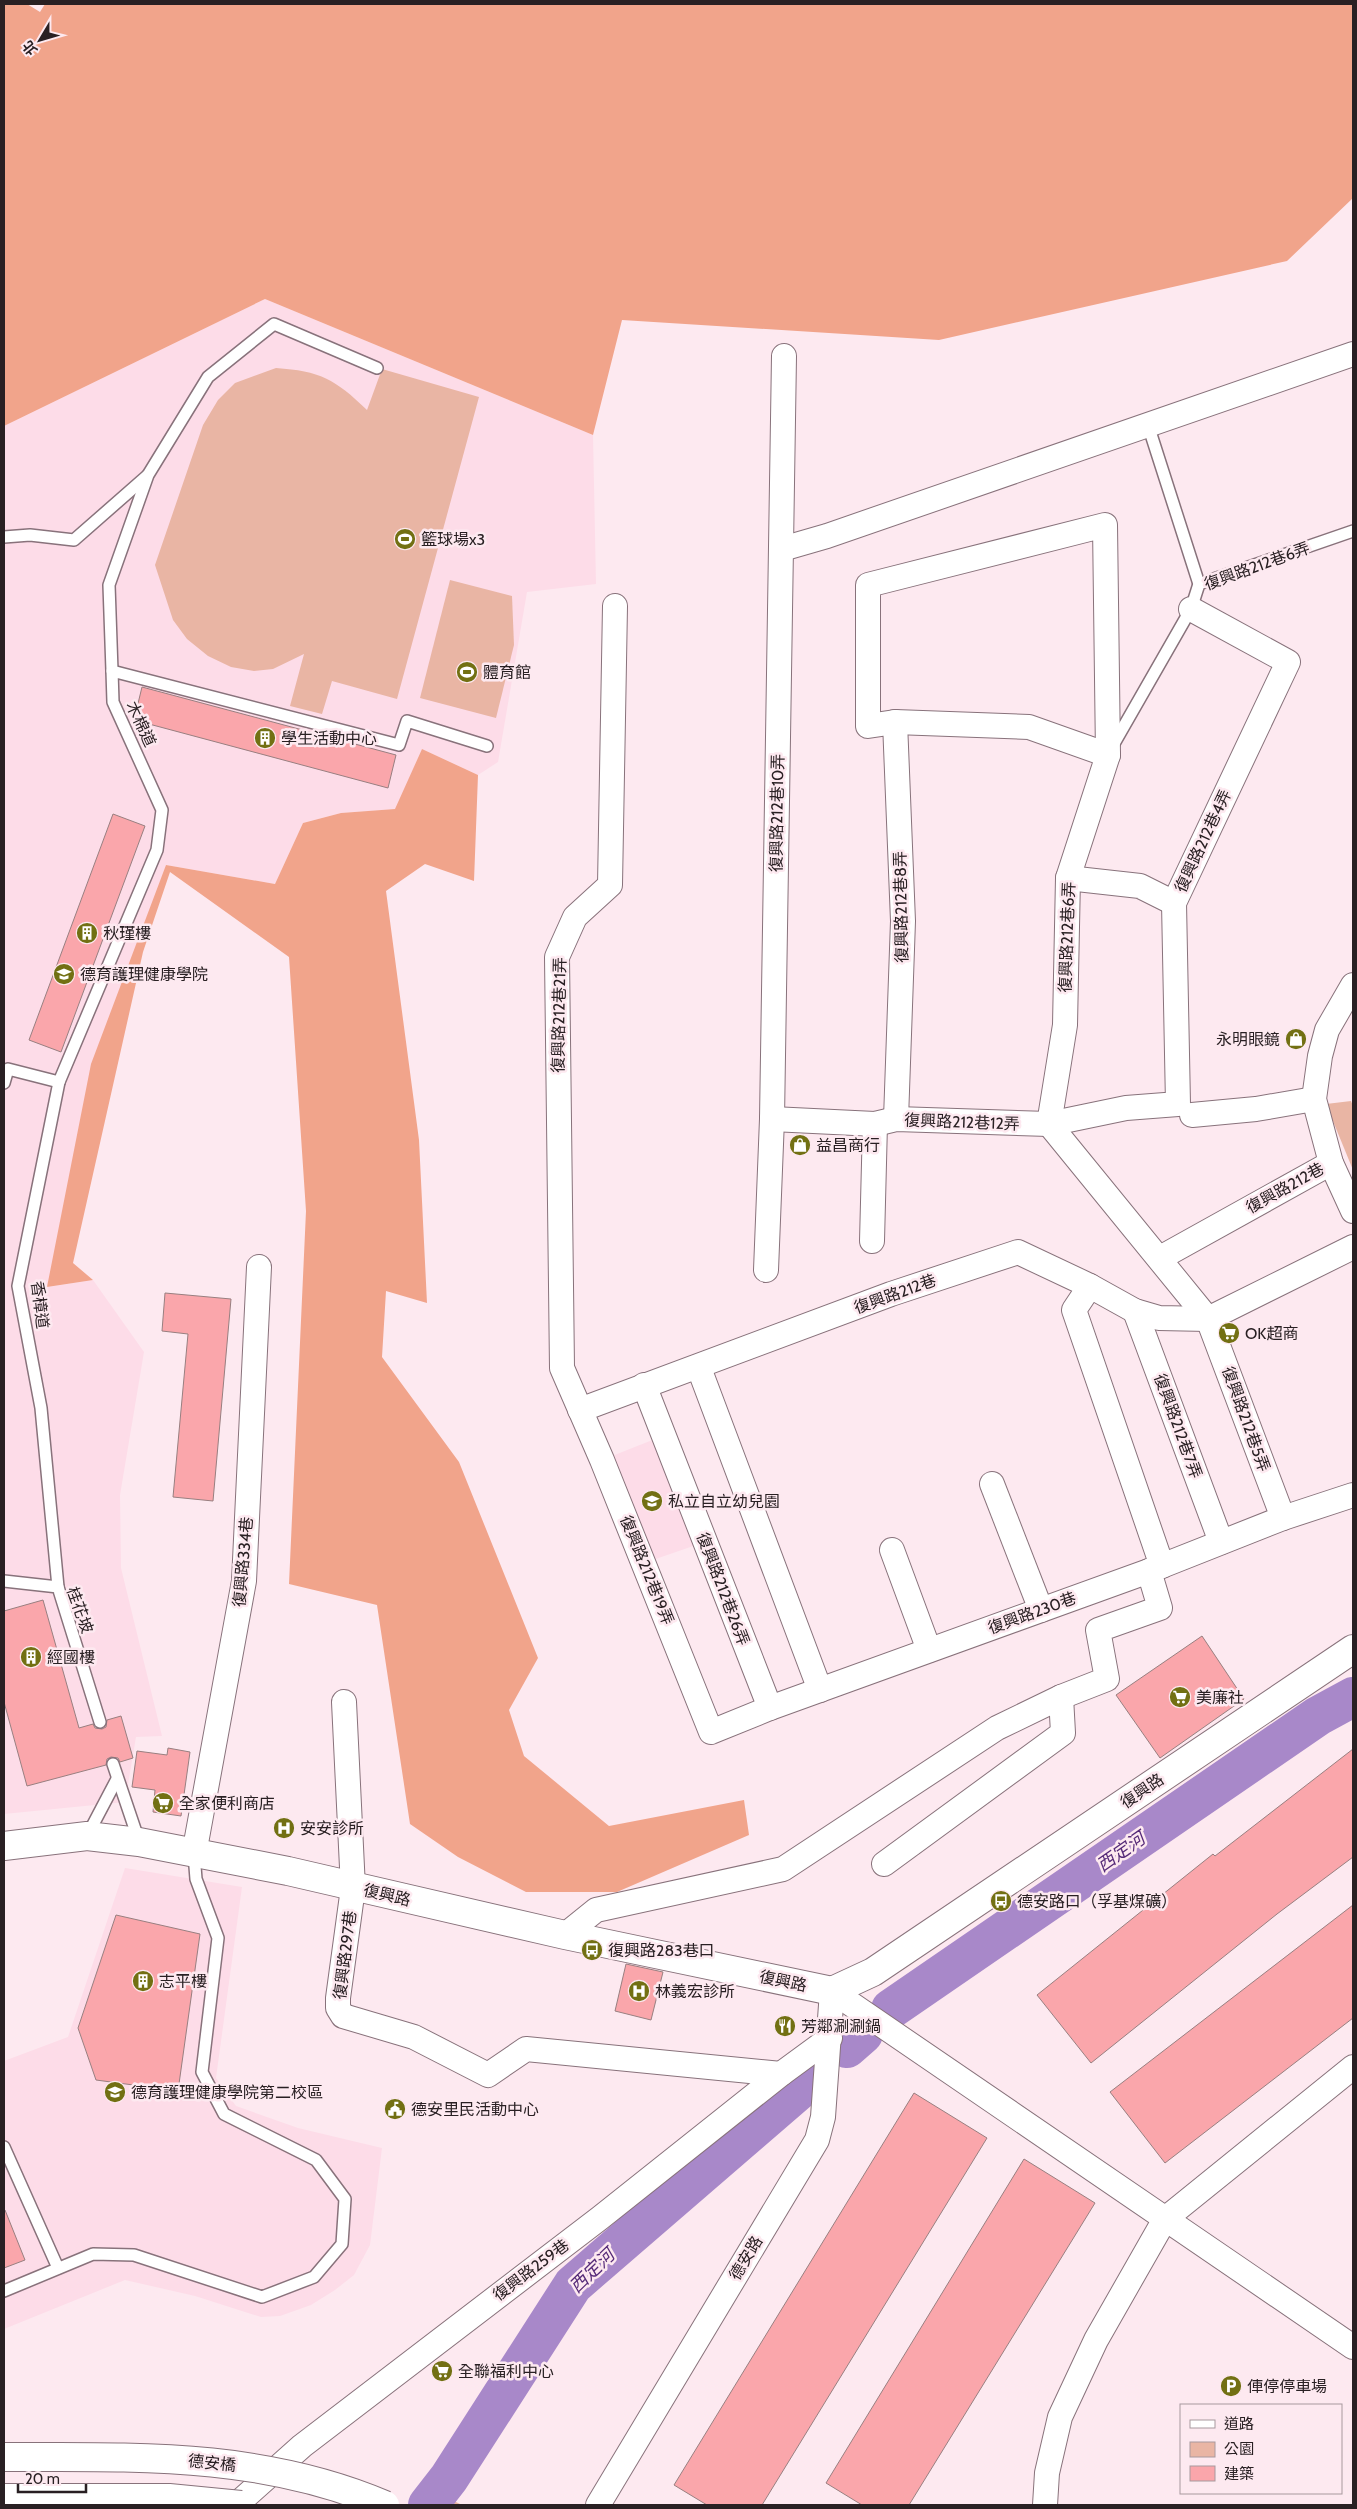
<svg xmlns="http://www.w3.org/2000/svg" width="1357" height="2509" font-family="Cabin,'Noto Sans TC',sans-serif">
<rect width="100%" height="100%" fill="#fde9f0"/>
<!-- built -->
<g fill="#fddce8">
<path d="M265 299 593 435 596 584 527 592 498 762 478 775 422 749 396 809 341 813 303 823 275 884 166 865 48 1287 93 1280 144 1352 120 1495 121 1568 162 1736 136 1737 125 1802 4 1814V426Z"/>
<path d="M660 1437 702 1543 644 1563 602 1460Z"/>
<path d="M125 1868 242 1887 216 2078 236 2106 298 2128 382 2148 370 2245 354 2275 335 2290 311 2305 280 2316 261 2317 195 2296 125 2280 4 2329V2061L68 2037Z"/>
</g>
<!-- green -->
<g fill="#e9b5a4">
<path d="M276 368C320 371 335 379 367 410L382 369 479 397 397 699 332 681 322 714 290 706 304 654 273 669 254 671 231 667 208 656 187 639 173 620 155 565 203 425 218 400 235 383Z"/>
<path d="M450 580 512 596 514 645 496 718 420 698Z"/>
<path d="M1351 1101 1353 1106V1170L1326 1104Z"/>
<path d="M424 2486 462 2505H412Z"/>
</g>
<!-- forest -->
<g fill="#f1a48b">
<path d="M4 4H27L40 12 45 4H1353V198L1287 261 939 340 622 320 593 435 265 299 4 426Z"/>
<path d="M422 749 478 775 474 881 425 864 386 891 419 1140 427 1303 386 1291 382 1357 459 1462 538 1658 509 1710 524 1756 609 1826 744 1800 749 1835 617 1892H526L458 1857 410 1824 377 1605 289 1584 306 1211 289 957 170 872 143 952 73 1263 93 1280 47 1287 91 1064 166 865 275 884 303 823 341 813 395 809Z"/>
</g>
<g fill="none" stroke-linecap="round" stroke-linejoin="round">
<!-- river -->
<g stroke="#a888c9" stroke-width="40">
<path d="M891 2009 1318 1716 1353 1697"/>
<path d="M847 2048 863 2034"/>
<path d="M428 2505 449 2478 573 2285 808 2082"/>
</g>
</g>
<!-- building -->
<g fill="#faa6ab" stroke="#987f80">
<path d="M142 687 396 755 388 788 134 720Z"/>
<path d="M113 814 145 826 61 1052 29 1040Z"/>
<path d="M165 1293 231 1299 213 1501 173 1497 188 1334 162 1331Z"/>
<path d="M43 1600 79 1728 93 1724 95 1728 102 1729 106 1727 107 1720 121 1716 133 1758 120 1762 118 1758 111 1757 107 1759 106 1765 27 1786 4 1702V1611Z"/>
<path d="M1202 1636 1244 1699 1160 1758 1116 1695Z"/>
<path d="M168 1748 190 1752 181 1816 153 1812 155 1790 132 1787 137 1751 167 1755Z"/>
<path d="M1353 1749V1857L1277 1914 1091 2063 1037 1995 1213 1854 1215 1856Z"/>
<path d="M1353 1905V2018L1165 2163 1110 2092Z"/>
<path d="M116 1915 200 1934 178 2091 96 2080 78 2028Z"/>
<path d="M626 1964 663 1972 651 2020 615 2011Z"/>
<path d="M914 2093 987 2138 762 2505H707L674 2485Z"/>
<path d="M1024 2159 1095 2203 909 2505H862L826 2483Z"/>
<path d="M5 2210 25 2260 4 2268V2211Z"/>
</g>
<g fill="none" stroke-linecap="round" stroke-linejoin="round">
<!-- service casing -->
<g stroke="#88727b" stroke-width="14">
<g id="service">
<path d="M1148 425 1199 584"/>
<path d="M4 537 30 535 74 540 147 476"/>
<path d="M112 671 109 585 148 475 208 377 274 324 377 368"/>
<path d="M1112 747 1191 609 1199 584 1353 531"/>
<path d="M59 1082 157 850 162 810 113 702 112 671 399 745 407 721 487 746"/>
<path d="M4 1083 8 1069 59 1082 18 1286 41 1408 58 1587"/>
<path d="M4 1581 58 1587 100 1722"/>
<path d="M113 1764 139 1841"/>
<path d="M87 1836 117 1779"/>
<path d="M4 2147 58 2268"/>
<path d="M4 2291 93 2254 134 2255 262 2297 314 2277 342 2244 345 2199 316 2160 224 2114 202 2072 218 1938 196 1879 194 1854"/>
</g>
</g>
<!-- minor casing -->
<g stroke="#88727b" stroke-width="26">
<g id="minor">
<path d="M782 549 827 536 1353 354"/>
<path d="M615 606 610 885 575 917 557 957 562 1368 602 1460 711 1732 770 1708 1149 1571 1283 1518 1353 1495"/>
<path d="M895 722 1029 727 1108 755 1068 878 1065 1025 1049 1124"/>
<path d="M1068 878 1140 886 1174 903"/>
<path d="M1353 985 1327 1030 1320 1056 1314 1099 1331 1163 1353 1211"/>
<path d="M1192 1115 1256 1109 1314 1099"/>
<path d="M772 1119 875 1124 896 1119 1049 1124 1126 1108 1178 1104 1174 903 1288 662 1191 609"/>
<path d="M896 1119 903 921 895 722 868 726V585L1105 525 1108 755"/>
<path d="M1049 1124 1208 1319 1283 1518"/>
<path d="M872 1241 875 1124"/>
<path d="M1160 1258 1331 1163"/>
<path d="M766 1270 772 1119 784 356"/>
<path d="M1090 1286 1074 1310 1162 1566"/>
<path d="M1135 1311 1221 1542"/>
<path d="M699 1368 820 1690"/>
<path d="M644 1385 770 1708"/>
<path d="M580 1410 891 1294 1018 1252 1090 1286 1135 1311 1159 1318 1208 1319 1353 1247"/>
<path d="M992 1484 1041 1610"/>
<path d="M892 1550 929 1650"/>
<path d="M344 1702 353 1888 338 1998V2008L343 2016 414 2037 488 2075 526 2049 781 2074"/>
<path d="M194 1854 244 1581 259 1267"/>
<path d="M884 1864 1063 1733 1061 1697"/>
<path d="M565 1935 596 1910 783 1869 997 1728 1061 1697 1107 1679 1098 1630 1160 1608 1149 1571"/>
<path d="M832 1991 1353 2347"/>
<path d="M236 2505 302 2446 600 2218 781 2074 830 2038"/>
<path d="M598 2505 817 2140 823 2117 832 1991"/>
<path d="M1045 2505 1047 2473 1060 2417 1096 2340 1165 2219 1353 2067"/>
</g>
</g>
<!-- tertiary casing -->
<g stroke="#88727b" stroke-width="30">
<path id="tertiary" d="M4 1846 87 1836 139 1842 288 1871 565 1935 832 1991 873 1972 1353 1649"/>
</g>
<!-- service -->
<use href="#service" stroke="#fff" stroke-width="11"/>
<!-- minor -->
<use href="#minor" stroke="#fff" stroke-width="24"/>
<!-- tertiary -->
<use href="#tertiary" stroke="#fff" stroke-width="28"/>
<!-- primary-bridge casing -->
<g stroke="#88727b" stroke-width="30" stroke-linecap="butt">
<g id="primary-bridge">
<path d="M4 2457C134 2457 261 2452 385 2505"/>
<path d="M4 2498H169L241 2505"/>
</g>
</g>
<!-- primary-bridge -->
<use href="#primary-bridge" stroke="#fff" stroke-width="28"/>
</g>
<!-- icons -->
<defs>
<g id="stadium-disc" transform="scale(1.125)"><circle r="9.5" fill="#727013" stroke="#fde9f0"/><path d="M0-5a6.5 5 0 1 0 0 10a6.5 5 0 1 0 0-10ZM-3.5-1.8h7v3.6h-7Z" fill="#fff"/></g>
<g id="building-disc" transform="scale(1.125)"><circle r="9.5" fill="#727013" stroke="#fde9f0"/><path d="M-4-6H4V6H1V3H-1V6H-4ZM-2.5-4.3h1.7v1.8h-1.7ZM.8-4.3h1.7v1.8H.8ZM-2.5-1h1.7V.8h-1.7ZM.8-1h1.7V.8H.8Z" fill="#fff"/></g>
<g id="university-disc" transform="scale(1.125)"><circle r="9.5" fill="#727013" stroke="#fde9f0"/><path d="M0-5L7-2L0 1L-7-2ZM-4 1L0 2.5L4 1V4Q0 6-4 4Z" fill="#fff"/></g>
<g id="shop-disc" transform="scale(1.125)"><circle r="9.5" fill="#727013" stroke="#fde9f0"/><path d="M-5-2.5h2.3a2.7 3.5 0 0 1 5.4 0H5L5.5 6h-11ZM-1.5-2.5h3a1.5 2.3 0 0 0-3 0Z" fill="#fff"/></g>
<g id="supermarket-disc" transform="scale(1.125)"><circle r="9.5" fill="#727013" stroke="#fde9f0"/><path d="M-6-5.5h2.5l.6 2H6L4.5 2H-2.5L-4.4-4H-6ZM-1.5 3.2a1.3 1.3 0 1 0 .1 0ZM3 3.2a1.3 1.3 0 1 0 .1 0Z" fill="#fff"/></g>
<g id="school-disc" transform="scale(1.125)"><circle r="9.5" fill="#727013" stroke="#fde9f0"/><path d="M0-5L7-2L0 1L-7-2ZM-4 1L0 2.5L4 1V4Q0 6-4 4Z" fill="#fff"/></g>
<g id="hospital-disc" transform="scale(1.125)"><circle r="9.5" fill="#727013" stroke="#fde9f0"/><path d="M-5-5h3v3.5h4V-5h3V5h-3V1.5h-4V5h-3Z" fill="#fff"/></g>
<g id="bus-disc" transform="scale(1.125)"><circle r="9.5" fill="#727013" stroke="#fde9f0"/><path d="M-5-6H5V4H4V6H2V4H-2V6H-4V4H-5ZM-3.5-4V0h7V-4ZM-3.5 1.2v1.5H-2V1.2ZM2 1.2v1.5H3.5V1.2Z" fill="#fff"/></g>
<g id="restaurant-disc" transform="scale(1.125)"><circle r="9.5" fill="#727013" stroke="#fde9f0"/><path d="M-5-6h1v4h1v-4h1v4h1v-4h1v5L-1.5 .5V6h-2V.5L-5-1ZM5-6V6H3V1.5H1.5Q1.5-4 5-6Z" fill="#fff"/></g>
<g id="civic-disc" transform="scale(1.125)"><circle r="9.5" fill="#727013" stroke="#fde9f0"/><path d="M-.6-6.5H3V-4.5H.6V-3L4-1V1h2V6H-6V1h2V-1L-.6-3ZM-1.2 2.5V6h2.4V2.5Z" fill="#fff"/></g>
<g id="parking-disc" transform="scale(1.125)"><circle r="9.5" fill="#727013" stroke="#fde9f0"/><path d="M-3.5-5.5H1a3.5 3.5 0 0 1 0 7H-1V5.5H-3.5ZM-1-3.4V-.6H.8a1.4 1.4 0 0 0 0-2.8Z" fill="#fff"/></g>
</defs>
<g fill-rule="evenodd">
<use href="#stadium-disc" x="405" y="539"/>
<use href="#stadium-disc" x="467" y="672"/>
<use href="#building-disc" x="265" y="738"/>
<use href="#building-disc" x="87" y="933"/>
<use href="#university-disc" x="64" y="974"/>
<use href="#shop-disc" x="1296" y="1039"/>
<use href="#shop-disc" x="800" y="1145"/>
<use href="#supermarket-disc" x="1229" y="1333"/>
<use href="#school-disc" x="652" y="1501"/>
<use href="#building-disc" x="31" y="1657"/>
<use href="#supermarket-disc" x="1180" y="1697"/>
<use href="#supermarket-disc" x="163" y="1803"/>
<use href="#hospital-disc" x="284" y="1828"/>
<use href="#bus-disc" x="1001" y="1901"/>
<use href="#bus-disc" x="592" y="1950"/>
<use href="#building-disc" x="143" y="1981"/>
<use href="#hospital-disc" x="639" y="1991"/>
<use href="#restaurant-disc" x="785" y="2026"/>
<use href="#university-disc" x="115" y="2092"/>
<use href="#civic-disc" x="395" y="2109"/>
<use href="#supermarket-disc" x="442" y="2371"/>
<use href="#parking-disc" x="1231" y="2386"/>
</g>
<g text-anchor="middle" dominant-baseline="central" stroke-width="5" stroke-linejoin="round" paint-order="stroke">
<!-- poi labels -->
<g font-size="16" fill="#292023" stroke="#fde9f0" text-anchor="start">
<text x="421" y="539">籃球場x3</text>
<text x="483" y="672">體育館</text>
<text x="281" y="738">學生活動中心</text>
<text x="103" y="933">秋瑾樓</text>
<text x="80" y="974">德育護理健康學院</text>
<text x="1280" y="1039" text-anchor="end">永明眼鏡</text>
<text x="816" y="1145">益昌商行</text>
<text x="1245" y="1333">OK超商</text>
<text x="668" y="1501">私立自立幼兒園</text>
<text x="47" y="1657">經國樓</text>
<text x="1196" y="1697">美廉社</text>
<text x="179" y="1803">全家便利商店</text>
<text x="300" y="1828">安安診所</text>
<text x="1017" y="1901">德安路口（孚基煤礦）</text>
<text x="608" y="1950">復興路283巷口</text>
<text x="159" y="1981">志平樓</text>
<text x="655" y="1991">林義宏診所</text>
<text x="801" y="2026">芳鄰涮涮鍋</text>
<text x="131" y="2092">德育護理健康學院第二校區</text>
<text x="411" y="2109">德安里民活動中心</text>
<text x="458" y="2371">全聯福利中心</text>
<text x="1247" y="2386">俥停停車場</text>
</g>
<!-- street labels -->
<g font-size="16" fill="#292023" stroke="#fde9f0">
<text transform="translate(1257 566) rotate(-20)">復興路212巷6弄</text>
<text transform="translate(141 724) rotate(65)">木棉道</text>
<text transform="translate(777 813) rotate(-89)">復興路212巷10弄</text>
<text transform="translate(1203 841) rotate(-65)">復興路212巷4弄</text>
<text transform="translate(901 907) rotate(-91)">復興路212巷8弄</text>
<text transform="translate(1067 937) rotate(-88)">復興路212巷6弄</text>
<text transform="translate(559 1015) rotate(-89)">復興路212巷21弄</text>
<text transform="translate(962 1122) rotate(2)">復興路212巷12弄</text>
<text transform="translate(1285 1188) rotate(-29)">復興路212巷</text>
<text transform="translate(895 1294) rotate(-20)">復興路212巷</text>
<text transform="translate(40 1305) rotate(83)">香樟道</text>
<text transform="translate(1246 1419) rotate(70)">復興路212巷5弄</text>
<text transform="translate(1178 1426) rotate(70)">復興路212巷7弄</text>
<text transform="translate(243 1562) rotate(-85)">復興路334巷</text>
<text transform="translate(647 1570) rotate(68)">復興路212巷19弄</text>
<text transform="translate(723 1589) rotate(69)">復興路212巷26弄</text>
<text transform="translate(80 1610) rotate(70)">桂花坡</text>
<text transform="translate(1032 1613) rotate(-20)">復興路230巷</text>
<text transform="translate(1142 1791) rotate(-34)">復興路</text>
<text transform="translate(387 1895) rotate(13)">復興路</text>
<text transform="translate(345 1955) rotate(-83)">復興路297巷</text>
<text transform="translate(783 1981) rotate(12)">復興路</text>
<text transform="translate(746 2258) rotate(-59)">德安路</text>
<text transform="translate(531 2270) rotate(-37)">復興路259巷</text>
<text transform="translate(212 2463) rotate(6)">德安橋</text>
</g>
<!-- water labels -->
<g font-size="18" font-style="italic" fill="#552a78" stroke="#fde9f0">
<text transform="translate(1121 1852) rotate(-35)">西定河</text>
<text transform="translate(592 2271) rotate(-44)">西定河</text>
</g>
</g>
<!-- border -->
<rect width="1357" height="2509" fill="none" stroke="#292023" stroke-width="10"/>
<!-- legend -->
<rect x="1180" y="2404" width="162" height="90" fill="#fde9f0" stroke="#a8999e"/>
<rect x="1190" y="2420" width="25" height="8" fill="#ffffff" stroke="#a8999e"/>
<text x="1224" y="2429" font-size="15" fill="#292023">道路</text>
<rect x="1190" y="2442" width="25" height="15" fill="#e9b5a4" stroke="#a8999e"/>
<text x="1224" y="2454" font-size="15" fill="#292023">公園</text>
<rect x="1190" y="2466" width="25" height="15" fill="#faa6ab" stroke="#a8999e"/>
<text x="1224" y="2479" font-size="15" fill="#292023">建築</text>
<!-- north arrow -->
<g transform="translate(40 40) rotate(232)" stroke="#fde9f0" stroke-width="4" paint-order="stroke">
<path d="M0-4L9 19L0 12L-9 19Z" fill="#292023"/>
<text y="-8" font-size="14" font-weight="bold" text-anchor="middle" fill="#292023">北</text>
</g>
<!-- scale -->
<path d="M18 2484v8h68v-8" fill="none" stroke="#292023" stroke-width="2.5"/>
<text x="25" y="2484" font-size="15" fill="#292023" stroke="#fde9f0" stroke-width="4" paint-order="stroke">20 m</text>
</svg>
